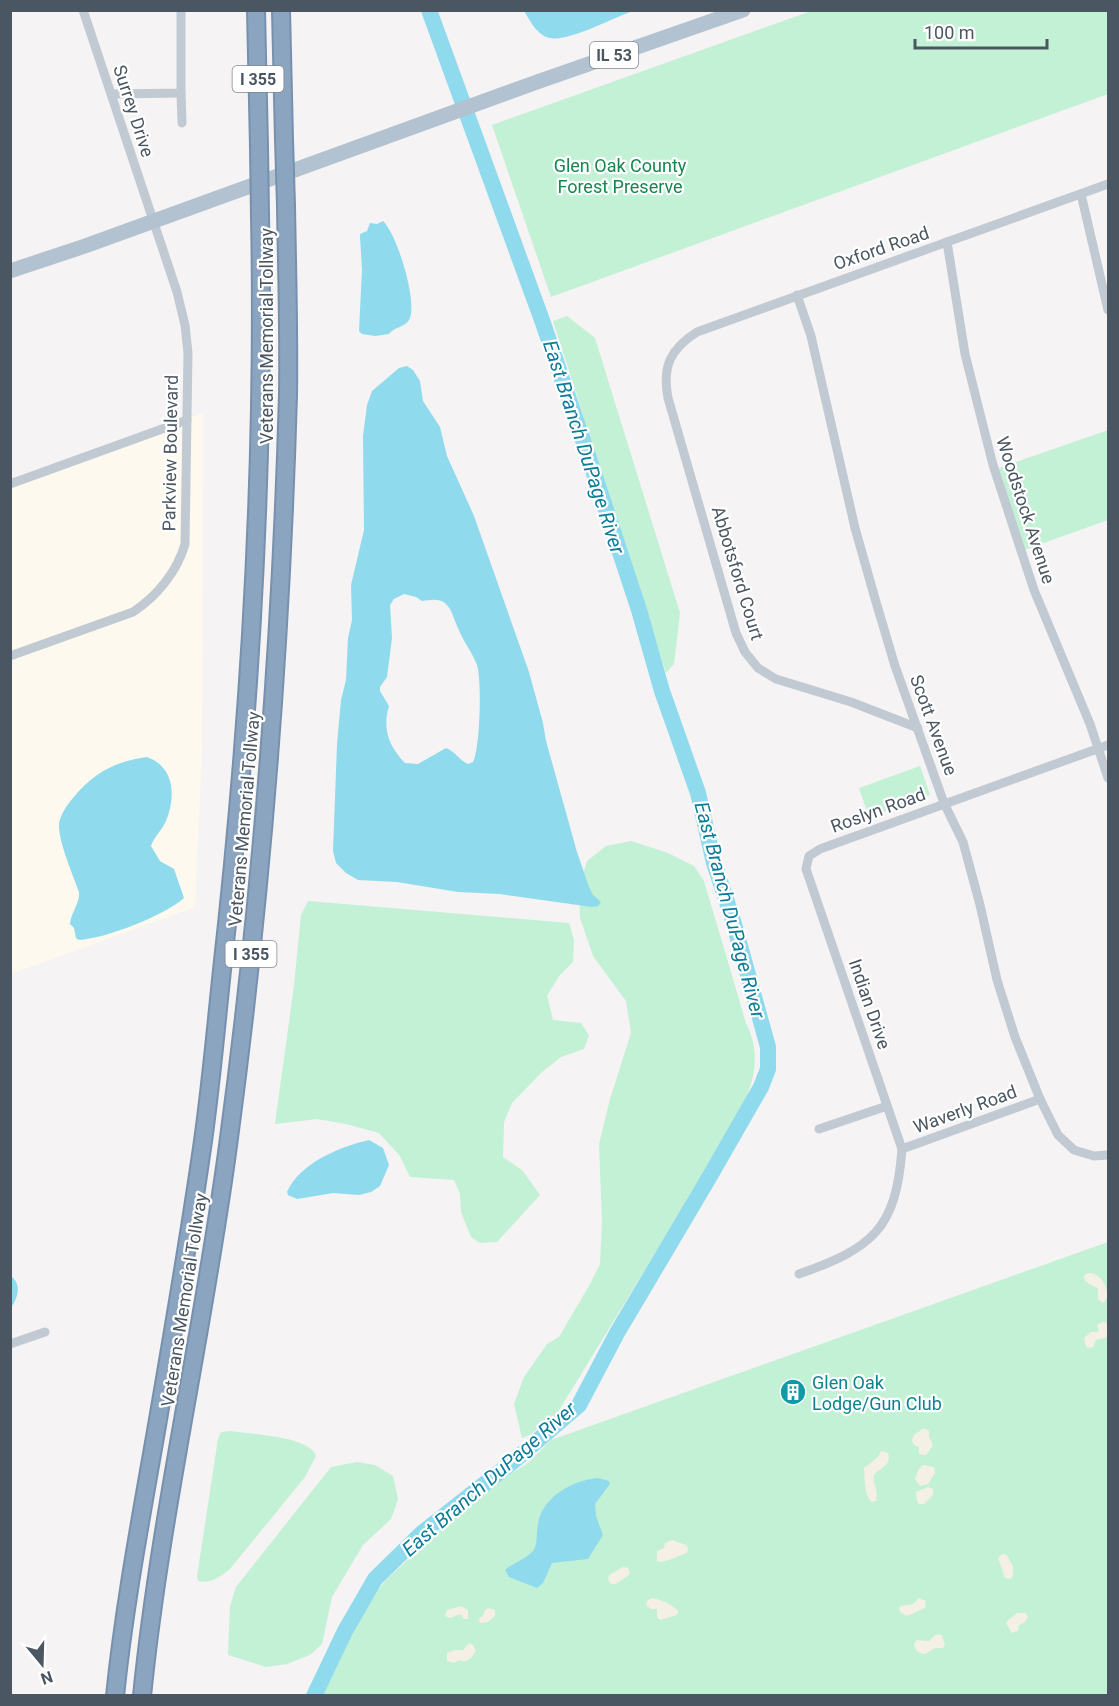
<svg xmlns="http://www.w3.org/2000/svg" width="1119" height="1706" font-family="Roboto,sans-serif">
<rect width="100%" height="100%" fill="#f5f3f3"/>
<!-- commercial -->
<path fill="#fdf9ef" d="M203 413 202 753 195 907 11 974V481Z"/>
<!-- green -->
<g fill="#c3f1d5">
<path d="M814 10 1108 11V94L551 297 492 125Z"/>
<path d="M567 316 595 338 680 613 674 664 666 673 553 321Z"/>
<path d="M1108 430V520L1024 550 999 468Z"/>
<path d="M920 766 930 795 869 817 859 788Z"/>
<path d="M631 841 668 853 694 866 704 881 746 1023C770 1071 740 1110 717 1152L558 1412 530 1435 522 1438 514 1404 524 1377 547 1344 559 1337 590 1284 600 1264 602 1222 599 1144 610 1099 631 1033 626 1001 593 956 580 918 579 887 587 861 606 846Z"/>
<path d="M308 901 569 923 574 940 573 962 559 976 547 996 553 1020 581 1023 589 1035 584 1049 561 1057 542 1072 512 1103 504 1122 503 1157 522 1170 540 1195 497 1242 480 1243 471 1237 461 1212 460 1194 454 1180 410 1177 400 1156 379 1133 346 1124 317 1119 275 1124 294 985 301 915Z"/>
<path d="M1108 1242V1695L322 1696 361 1614 373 1595 387 1579 465 1507 488 1488 528 1463 551 1440Z"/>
<path d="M230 1431C249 1434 310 1436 316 1456L305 1477 230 1569C220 1577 211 1584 198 1581L197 1576 218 1439 221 1432Z"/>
<path d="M357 1462 375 1465 393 1476 398 1499 394 1511 391 1519 363 1545 332 1597 322 1644 310 1655 287 1664 266 1667 228 1655 230 1606 236 1587 331 1467Z"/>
</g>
<!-- sand -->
<g fill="#f5f0e5">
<path d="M1087 1273C1100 1272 1107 1285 1108 1297L1103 1303 1098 1299V1289L1085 1281 1084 1276Z"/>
<path d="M1103 1322 1108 1323V1337L1096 1340 1093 1347 1088 1348 1085 1344 1084 1338 1091 1332H1099L1097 1325Z"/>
<path d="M924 1428 929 1431V1437L933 1445 926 1455 919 1454V1447L914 1445 912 1440 914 1435Z"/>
<path d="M881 1451 888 1453C892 1465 881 1467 874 1475 872 1486 879 1486 876 1501L871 1502C864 1494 865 1479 864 1468L878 1457Z"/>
<path d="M923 1465 934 1467 935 1473 928 1484 920 1486 915 1479 919 1469Z"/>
<path d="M928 1487 933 1489V1495L924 1504H919L917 1501 916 1492Z"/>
<path d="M672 1540 686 1545 688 1548 687 1553C677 1556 670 1561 660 1562L657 1561V1551L664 1548 665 1543Z"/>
<path d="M1002 1554 1007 1555 1013 1567V1576L1010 1579 1005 1578 998 1558Z"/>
<path d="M623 1567 628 1568 630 1574 616 1584H611L608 1579 609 1575Z"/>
<path d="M652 1598C661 1600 671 1603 678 1611L677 1615 660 1620 657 1617V1609H651L646 1605 647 1601Z"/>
<path d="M919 1598 926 1601 925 1608 907 1616 901 1613 899 1609 900 1606 913 1604Z"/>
<path d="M461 1606 468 1610V1619H464L460 1614 450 1618 445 1616 447 1610Z"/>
<path d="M489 1608 495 1610V1616L488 1622 480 1623 479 1618 483 1616 485 1610Z"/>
<path d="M1017 1613H1025L1028 1617 1025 1622 1019 1625 1018 1631 1012 1633 1006 1623 1008 1620Z"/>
<path d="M939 1634 942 1636 945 1645 943 1648H935L925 1654C919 1654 914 1650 914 1644L917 1640 929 1641 935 1635Z"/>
<path d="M469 1643 473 1645 476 1651C473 1657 466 1664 459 1660L454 1663 447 1661V1653L455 1650H463Z"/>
</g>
<!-- water -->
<g fill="#90daee" fill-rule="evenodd">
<path d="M524 11H633C613 17 562 47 544 36 535 31 529 19 524 11Z"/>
<path d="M383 221C397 234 417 300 410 318 406 328 395 326 389 334L375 336 362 334 359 331 362 269 360 237V234L367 231 370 223 377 224Z"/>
<path d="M407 366 413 370 420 381 423 401 440 427 447 456 474 516 529 672 543 723 546 741 577 852 589 887 593 895 601 902 598 906 592 907 500 894 458 892 397 882 358 880 346 873 336 863 333 851 337 744 341 700 346 680 348 638 352 620 351 585 364 530 363 436 367 405 372 391 399 368ZM404 594 416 597 422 601C429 600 439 598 445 603 452 609 454 620 458 628 463 641 472 652 477 665 482 680 480 749 473 762L468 764C459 760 455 751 446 748L418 764 405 763C389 747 382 729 389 706L380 691V687L387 677 392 638 390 605 394 599Z"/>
<path d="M147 757C175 767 176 797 166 821 162 830 154 837 151 846L160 861 174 869 184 898C163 916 107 938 79 940L76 938 74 928 70 924C71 912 80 904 79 892 73 875 59 843 59 826 59 816 67 805 73 798 93 773 116 761 147 757Z"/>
<path d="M369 1140 383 1148 389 1165 380 1186 371 1192 359 1195 333 1193 297 1199 288 1195 287 1192C300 1163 339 1147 369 1140Z"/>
<path d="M11 1276C22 1285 18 1297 11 1308Z"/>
<path d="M598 1478 609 1481 610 1484 595 1504 596 1516 603 1535 588 1559 552 1563 543 1583 537 1588 509 1577 505 1570C513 1563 526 1559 533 1551 538 1545 536 1532 538 1524 542 1497 573 1480 598 1478Z"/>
</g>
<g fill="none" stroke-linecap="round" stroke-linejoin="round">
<!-- river -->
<path stroke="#90daee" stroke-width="16" d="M314 1696 345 1631 375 1579 422 1533 515 1460 579 1405 617 1333 710 1176 761 1087 768 1069V1047L732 917 714 863 698 793 662 691 639 610 586 449 543 323 429 10"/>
<!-- highway casing -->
<g stroke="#7690ad" stroke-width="20">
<g id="highway">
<path d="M256 10 259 147"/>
<path d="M281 10 284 139"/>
<path d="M115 1696C124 1608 140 1523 155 1437 172 1338 189 1240 203 1141 211 1084 216 1027 222 970 250 720 265 468 260 216"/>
<path d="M142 1696C161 1508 205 1324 229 1138 262 891 281 643 288 395 289 332 287 269 286 206"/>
</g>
</g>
<!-- street -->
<g stroke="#c1cad2" stroke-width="9">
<path d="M181 93 182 123"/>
<path d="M112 94 181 93V10"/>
<path d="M1081 194 1108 310"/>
<path d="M947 242 965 354 993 465 1034 590 1090 724 1108 778"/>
<path d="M797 295 811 336 855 528 876 602 895 666 944 803 963 842 980 905 997 980 1015 1037 1040 1099 1058 1135 1074 1150 1094 1156 1108 1155"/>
<path d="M10 484 187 420"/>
<path d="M10 656 133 612C157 596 177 572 185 544L188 353 185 325 177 292 83 10"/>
<path d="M918 728 851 702 776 679 758 668 745 652 736 633 668 398C662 367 670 349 697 332L1108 184"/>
<path d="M819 1129 887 1106"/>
<path d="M902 1149 1040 1099"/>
<path d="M799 1274C872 1248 896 1230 902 1149L806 869 809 856 820 849 1108 745"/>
<path d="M10 1344 45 1332"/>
</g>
<!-- primary -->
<path stroke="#b3c2d1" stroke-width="15" d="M10 271 85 246 537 82 743 10"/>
<!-- highway -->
<use href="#highway" stroke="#8ba5c1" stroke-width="16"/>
<!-- highway-bridge casing -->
<g stroke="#7690ad" stroke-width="20" stroke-linecap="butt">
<g id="highway-bridge">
<path d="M284 139 286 206"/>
<path d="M259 147 260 216"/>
</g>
</g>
<!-- highway-bridge -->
<use href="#highway-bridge" stroke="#8ba5c1" stroke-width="16"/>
</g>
<!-- icons -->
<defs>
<g id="building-disc" transform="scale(1.35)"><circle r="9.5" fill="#0f9aa8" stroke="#fff"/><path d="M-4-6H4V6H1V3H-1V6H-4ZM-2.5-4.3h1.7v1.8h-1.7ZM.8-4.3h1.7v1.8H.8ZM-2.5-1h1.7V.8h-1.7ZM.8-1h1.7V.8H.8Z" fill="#fff"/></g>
</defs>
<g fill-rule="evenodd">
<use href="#building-disc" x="793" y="1392"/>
</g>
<g text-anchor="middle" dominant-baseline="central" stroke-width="4.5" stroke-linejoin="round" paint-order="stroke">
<!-- shield labels -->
<g fill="#fff" stroke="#808990" stroke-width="1.5">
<rect x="590" y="42" width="48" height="26" rx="4.5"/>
<rect x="232.5" y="66" width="51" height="26" rx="4.5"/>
<rect x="225.5" y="941" width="51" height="26" rx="4.5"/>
</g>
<g font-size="16" font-weight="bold" fill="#4a5661">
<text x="614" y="55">IL 53</text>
<text x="258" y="79">I 355</text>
<text x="251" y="954">I 355</text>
</g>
<!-- street labels -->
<g font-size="18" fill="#4a5661" stroke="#fff">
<text transform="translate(134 111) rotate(72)">Surrey Drive</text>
<text transform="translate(881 248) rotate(-19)">Oxford Road</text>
<text transform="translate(266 336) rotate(-90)">Veterans Memorial Tollway</text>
<text transform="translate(170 453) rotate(-89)">Parkview Boulevard</text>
<text transform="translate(1026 510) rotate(72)">Woodstock Avenue</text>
<text transform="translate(738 573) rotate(73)">Abbotsford Court</text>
<text transform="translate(934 725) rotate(70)">Scott Avenue</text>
<text transform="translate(878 810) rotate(-20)">Roslyn Road</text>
<text transform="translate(244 819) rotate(-85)">Veterans Memorial Tollway</text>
<text transform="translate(870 1004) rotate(71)">Indian Drive</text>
<text transform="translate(965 1109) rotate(-20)">Waverly Road</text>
<text transform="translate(184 1300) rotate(-81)">Veterans Memorial Tollway</text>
</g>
<!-- park labels -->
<g font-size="18" fill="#17864f" stroke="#fff">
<text x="620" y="165">Glen Oak County<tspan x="620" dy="21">Forest Preserve</tspan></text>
</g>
<!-- culture labels -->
<g font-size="18" fill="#0d838f" stroke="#fff" text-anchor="start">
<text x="812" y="1382">Glen Oak<tspan x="812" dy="21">Lodge/Gun Club</tspan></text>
</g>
<!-- water labels -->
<g font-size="20" font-style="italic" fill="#0c7c9b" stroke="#fff">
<text transform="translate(584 447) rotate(72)">East Branch DuPage River</text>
<text transform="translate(730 910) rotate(75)">East Branch DuPage River</text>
<text transform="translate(489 1479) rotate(-41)">East Branch DuPage River</text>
</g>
</g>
<!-- border -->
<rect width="1119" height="1706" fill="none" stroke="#4a5661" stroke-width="24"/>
<!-- north arrow -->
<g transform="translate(42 1664) rotate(161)" stroke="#ffffff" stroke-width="4.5" paint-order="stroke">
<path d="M0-4.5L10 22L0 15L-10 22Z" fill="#4a5661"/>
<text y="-9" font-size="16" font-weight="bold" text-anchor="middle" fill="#4a5661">N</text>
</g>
<!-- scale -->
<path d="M915 39v9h132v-9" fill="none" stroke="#4a5661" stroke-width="3"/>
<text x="924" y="39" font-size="18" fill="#4a5661" stroke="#ffffff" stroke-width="4.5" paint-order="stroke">100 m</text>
</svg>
